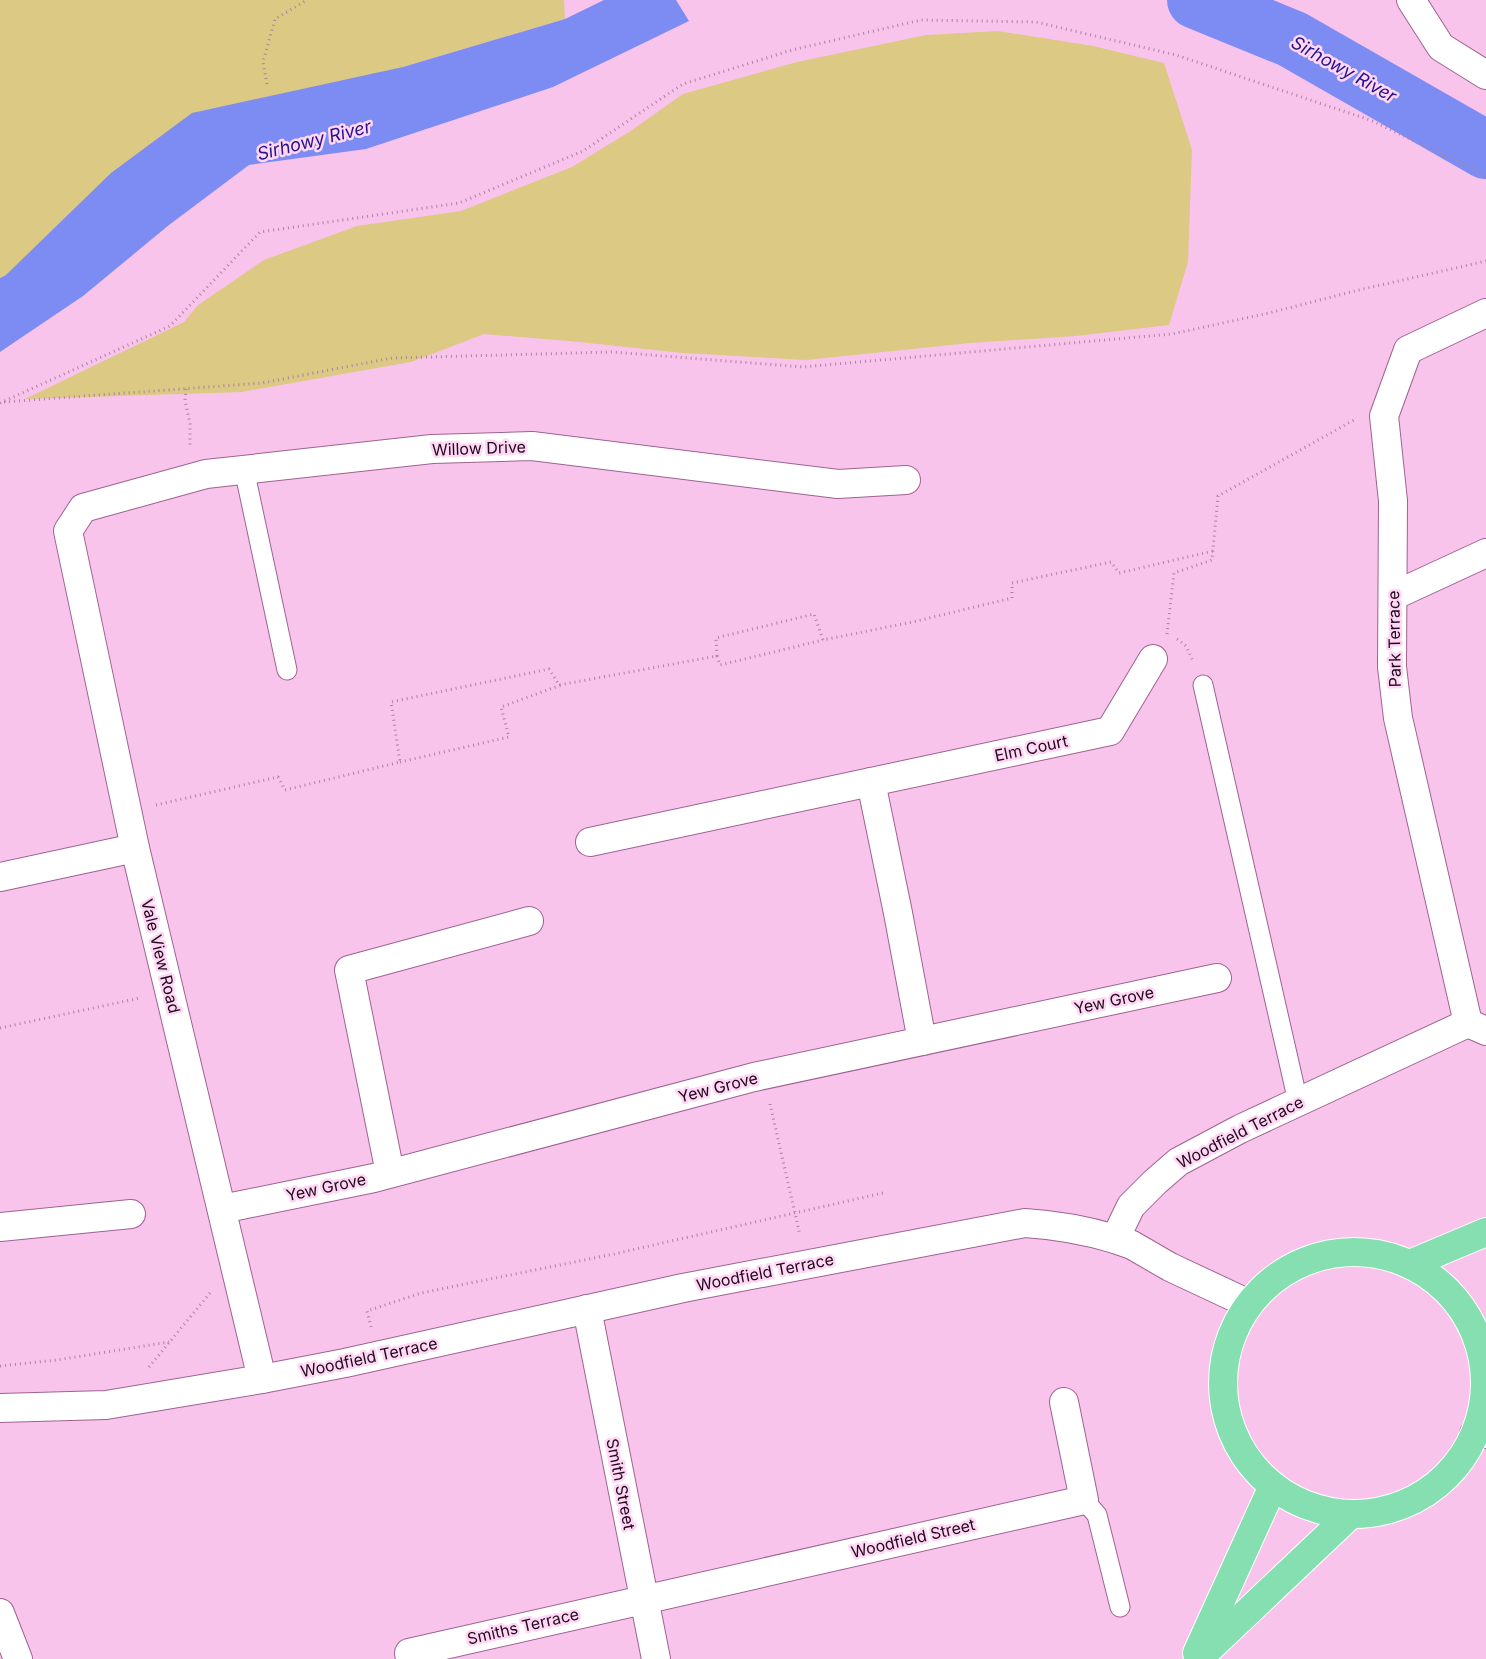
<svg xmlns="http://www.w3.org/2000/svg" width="1486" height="1659" font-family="Inter,sans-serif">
<rect width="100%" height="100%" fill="#f9c4ec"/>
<!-- green -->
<g fill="#dbc984">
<path d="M0 0H564L565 19 403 67 0 278Z"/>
<path d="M998 31 1093 46 1164 63 1192 150 1188 262 1169 325 1076 336 970 343 806 360 683 353 569 341 484 334 411 362 242 392 25 399 184 322 198 305 264 260 357 226 461 211 572 167 629 132 683 94 797 62 926 35Z"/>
</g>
<!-- water -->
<path fill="#7d8cf2" d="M604 0H676L689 21 553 87 366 149 249 165 169 225 83 296 0 352V278L6 275 111 173 192 113 403 67 565 19Z"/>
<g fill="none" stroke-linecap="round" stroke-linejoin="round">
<!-- river -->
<path stroke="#7d8cf2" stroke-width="58" d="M1196 0 1292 39 1486 150"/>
<!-- lane casing -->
<g stroke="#9e6391" stroke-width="21">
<g id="lane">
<path d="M244 469 287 670"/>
<path d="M1203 685 1298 1102"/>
<path d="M1084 1500 1097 1515 1120 1607"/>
</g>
</g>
<!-- street casing -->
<g stroke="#9e6391" stroke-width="30">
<g id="street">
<path d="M1411 0 1441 47 1486 75"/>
<path d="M1486 313 1408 350 1384 416 1393 501 1392 667 1398 718 1468 1023 1486 1031"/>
<path d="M1393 596 1486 553"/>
<path d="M871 782 898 913 922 1041"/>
<path d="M590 842 1110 731 1153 659"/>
<path d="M0 877 135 848"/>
<path d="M390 1173 349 970 529 921"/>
<path d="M222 1209 374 1178 754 1077 1217 978"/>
<path d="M0 1227 131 1214"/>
<path d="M1115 1239 1132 1245 1170 1267 1249 1304"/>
<path d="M587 1309 656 1659"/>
<path d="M262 1379 135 848 68 531 83 508 206 474 432 449 532 446 838 484 906 480"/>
<path d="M0 1408 106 1405 262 1379 345 1363 683 1288 1025 1223C1056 1225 1085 1230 1115 1239L1131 1206 1155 1182 1178 1162 1240 1129 1468 1023"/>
<path d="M0 1613 18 1659"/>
<path d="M410 1659 409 1653 1084 1500 1064 1402"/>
</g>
</g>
<!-- secondary casing -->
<g stroke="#9e6391" stroke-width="30">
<path id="secondary" d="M1474 1434H1486"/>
</g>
<!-- primary casing -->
<g stroke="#fff" stroke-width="30">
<g id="primary">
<circle cx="1354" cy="1383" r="131"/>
<path d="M1410 1264 1486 1232"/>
<path d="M1197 1653 1273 1486"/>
<path d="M1198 1659 1351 1514"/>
</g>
</g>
<!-- path -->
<g stroke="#ac82a2" stroke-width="3" stroke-dasharray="1 4" stroke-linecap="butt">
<path d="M267 84 263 62 275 19 307 0"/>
<path d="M186 389 185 400 190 424V447"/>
<path d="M4 402 262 383 392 358 612 352 803 367 1172 334 1269 313 1359 290 1486 261"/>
<path d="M0 403 170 326 260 232 459 203 583 151 683 84 792 50 921 20 1036 22 1176 55 1370 120 1478 171 1486 178"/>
<path d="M1167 634 1174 573 1212 560 1218 496 1354 420"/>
<path d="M1177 639 1186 646 1193 661"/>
<path d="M717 656 720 665 823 640"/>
<path d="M400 762 509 737 501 707 561 685"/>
<path d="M156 805 278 777 285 790 400 762 391 702 549 669 559 685 717 656 716 638 814 614 823 640 917 621 1012 598V583L1111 562 1119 573 1213 551"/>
<path d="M0 1028 140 998"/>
<path d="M770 1104 800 1235"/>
<path d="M371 1327 367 1311 421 1293 614 1254 883 1193"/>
<path d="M0 1366 57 1360 169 1342"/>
<path d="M149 1367 210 1293"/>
</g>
<!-- lane -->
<use href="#lane" stroke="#fff" stroke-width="19"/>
<!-- street -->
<use href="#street" stroke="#fff" stroke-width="28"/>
<!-- secondary -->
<use href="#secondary" stroke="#fff" stroke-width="28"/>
<!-- primary -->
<use href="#primary" stroke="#86dfb0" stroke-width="28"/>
</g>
<g text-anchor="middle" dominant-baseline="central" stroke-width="5" stroke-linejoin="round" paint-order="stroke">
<!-- street labels -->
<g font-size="16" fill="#1f091b" stroke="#ffd6f4">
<text transform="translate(479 448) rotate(-2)">Willow Drive</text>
<text transform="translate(1394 639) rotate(-91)">Park Terrace</text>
<text transform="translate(1031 748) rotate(-12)">Elm Court</text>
<text transform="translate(161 956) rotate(76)">Vale View Road</text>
<text transform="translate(1114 1000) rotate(-12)">Yew Grove</text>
<text transform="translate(718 1087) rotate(-14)">Yew Grove</text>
<text transform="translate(1240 1132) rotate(-27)">Woodfield Terrace</text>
<text transform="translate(326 1187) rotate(-12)">Yew Grove</text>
<text transform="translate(765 1272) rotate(-11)">Woodfield Terrace</text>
<text transform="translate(369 1357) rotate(-12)">Woodfield Terrace</text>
<text transform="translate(621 1484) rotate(79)">Smith Street</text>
<text transform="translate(913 1538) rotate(-13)">Woodfield Street</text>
<text transform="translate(523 1626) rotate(-13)">Smiths Terrace</text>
</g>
<!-- water labels -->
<g font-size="18" font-style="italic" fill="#24148c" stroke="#ffd6f4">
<text transform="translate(1344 69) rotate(29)">Sirhowy River</text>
<text transform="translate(314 140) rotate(-14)">Sirhowy River</text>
</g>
</g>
</svg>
